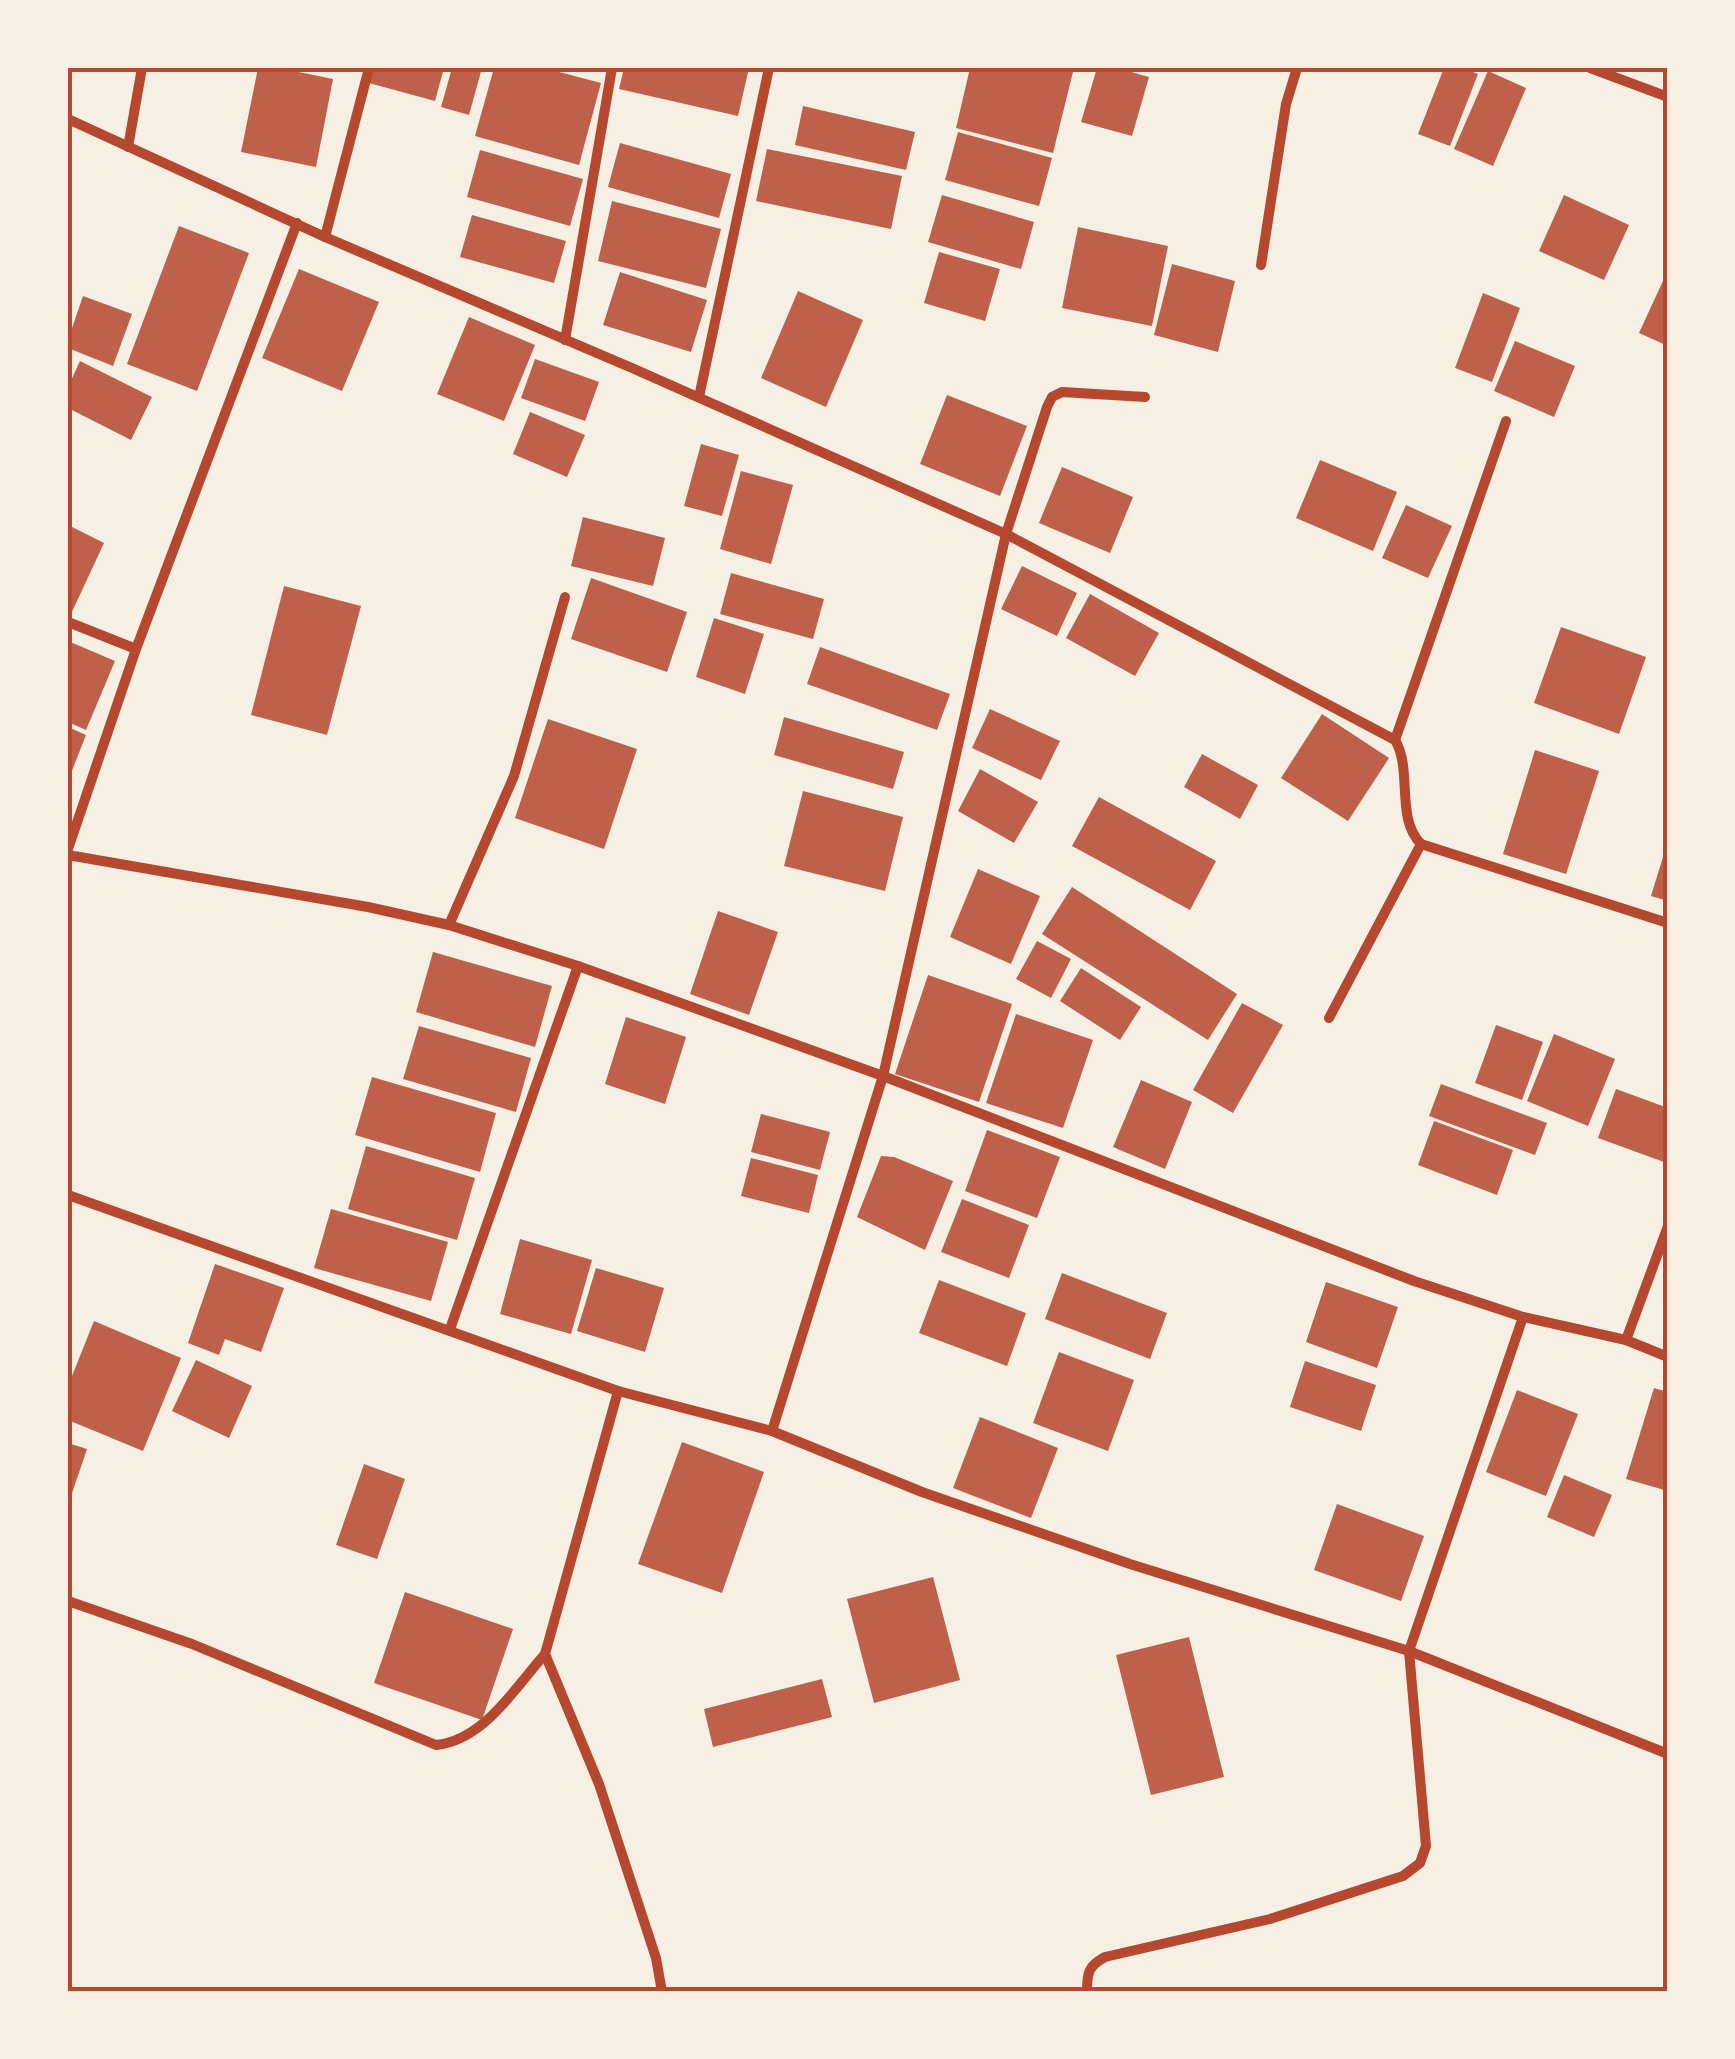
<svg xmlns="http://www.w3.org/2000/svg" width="1735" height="2059" font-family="Commissioner,sans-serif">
<rect width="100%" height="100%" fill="#f6efe4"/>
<!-- building -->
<g fill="#bf614a">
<path d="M258 68H279L333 79 316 167 241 152Z"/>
<path d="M373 68H444L435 101 369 83Z"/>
<path d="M452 68H482L469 115 441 107Z"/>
<path d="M494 68H544L601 83 579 165 475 136Z"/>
<path d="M624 68H749L738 116 619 89Z"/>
<path d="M970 68H1074L1053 153 956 128Z"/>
<path d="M1097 68H1117L1149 77 1132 136 1081 122Z"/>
<path d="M1444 68H1462L1478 74 1450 146 1418 134Z"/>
<path d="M1488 71 1526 88 1493 166 1454 149Z"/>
<path d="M803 106 915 132 906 170 795 145Z"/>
<path d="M958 132 1052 158 1039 206 945 180Z"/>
<path d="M620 143 731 174 719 218 608 187Z"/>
<path d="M767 149 902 176 891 229 756 201Z"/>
<path d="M480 150 583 179 570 226 467 197Z"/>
<path d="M942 195 1034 222 1021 269 928 242Z"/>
<path d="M1564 195 1629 225 1604 280 1539 251Z"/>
<path d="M612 201 721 229 706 288 598 261Z"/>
<path d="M472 215 566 241 554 283 460 257Z"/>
<path d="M179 226 249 253 197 391 127 364Z"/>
<path d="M1078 227 1168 246 1152 326 1062 308Z"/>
<path d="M939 252 1000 269 985 321 924 303Z"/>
<path d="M1172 264 1235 281 1218 352 1154 335Z"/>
<path d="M299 269 379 302 342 391 262 358Z"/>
<path d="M1668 270V346L1639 333Z"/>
<path d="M620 272 707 300 691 352 603 325Z"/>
<path d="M798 291 863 320 826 407 761 378Z"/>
<path d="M1483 293 1520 308 1492 382 1455 368Z"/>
<path d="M83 296 132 314 113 366 68 348V340Z"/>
<path d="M469 317 535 345 504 421 437 394Z"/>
<path d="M1515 341 1575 366 1554 417 1494 391Z"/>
<path d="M535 359 599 382 585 421 521 398Z"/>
<path d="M80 361 152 397 131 440 68 408V387Z"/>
<path d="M947 395 1027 426 1000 496 920 464Z"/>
<path d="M530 412 585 435 567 477 513 454Z"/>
<path d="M701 444 739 455 722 516 684 506Z"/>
<path d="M1320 460 1397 492 1373 551 1296 518Z"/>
<path d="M1062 467 1133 497 1110 553 1039 523Z"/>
<path d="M741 471 793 485 771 564 720 549Z"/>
<path d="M1406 505 1452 526 1428 578 1382 558Z"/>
<path d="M583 517 665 538 653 586 571 566Z"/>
<path d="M68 525 104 543 71 614 68 612Z"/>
<path d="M1022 566 1077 593 1057 636 1001 609Z"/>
<path d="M731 573 824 599 813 639 720 614Z"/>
<path d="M591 578 687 612 667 672 571 639Z"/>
<path d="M284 586 361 606 327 735 251 715Z"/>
<path d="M1090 594 1159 633 1135 676 1066 638Z"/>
<path d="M714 618 764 634 745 694 696 677Z"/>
<path d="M1561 627 1646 657 1619 734 1534 703Z"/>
<path d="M68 641 115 661 86 730 68 722Z"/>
<path d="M820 647 950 694 937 730 807 684Z"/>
<path d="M990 709 1060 741 1041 780 972 748Z"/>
<path d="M1322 714 1389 758 1348 821 1281 778Z"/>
<path d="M784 717 904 752 893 789 774 755Z"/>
<path d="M548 719 637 749 604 849 515 818Z"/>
<path d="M68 727 86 735 68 781Z"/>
<path d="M1535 750 1599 771 1566 874 1503 854Z"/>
<path d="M1202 754 1258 785 1240 819 1184 787Z"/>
<path d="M980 769 1038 802 1014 843 958 811Z"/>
<path d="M803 791 903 817 885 891 784 866Z"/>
<path d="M1099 797 1216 861 1190 910 1072 846Z"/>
<path d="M1667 844H1668V901L1651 896Z"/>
<path d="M978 869 1040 896 1011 964 950 937Z"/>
<path d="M1072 887 1237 994 1208 1040 1042 934Z"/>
<path d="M718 911 778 932 749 1015 690 994Z"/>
<path d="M1037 941 1071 959 1051 998 1016 979Z"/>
<path d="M433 952 552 986 535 1047 416 1012Z"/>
<path d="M1081 968 1141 1007 1120 1040 1060 1001Z"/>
<path d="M928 975 1012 1004 979 1102 895 1074Z"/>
<path d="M1242 1003 1283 1025 1233 1113 1193 1090Z"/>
<path d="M1016 1014 1093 1040 1063 1128 986 1103Z"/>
<path d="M626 1017 686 1037 665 1104 605 1084Z"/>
<path d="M1496 1025 1543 1042 1522 1100 1475 1083Z"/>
<path d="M419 1026 531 1058 516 1112 403 1079Z"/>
<path d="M1554 1034 1615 1059 1588 1126 1527 1101Z"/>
<path d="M372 1077 496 1113 480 1172 355 1135Z"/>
<path d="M1141 1080 1192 1102 1165 1169 1113 1147Z"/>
<path d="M1441 1084 1547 1123 1535 1155 1429 1116Z"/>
<path d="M1616 1089 1668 1108V1154L1664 1162 1598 1138Z"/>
<path d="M761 1114 830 1132 820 1170 751 1152Z"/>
<path d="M1434 1121 1513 1150 1497 1195 1418 1165Z"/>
<path d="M987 1130 1060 1157 1037 1218 965 1191Z"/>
<path d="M366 1146 475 1178 457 1240 348 1209Z"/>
<path d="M881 1156 894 1157 953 1181 925 1250 857 1217Z"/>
<path d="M751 1158 818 1175 809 1213 741 1196Z"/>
<path d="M962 1199 1029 1225 1009 1278 941 1252Z"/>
<path d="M331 1209 448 1242 431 1301 314 1268Z"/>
<path d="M520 1239 592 1260 571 1334 500 1314Z"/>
<path d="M215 1264 284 1288 261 1352 225 1339 219 1355 188 1343Z"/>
<path d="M596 1268 664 1288 645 1352 577 1331Z"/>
<path d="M1062 1273 1167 1313 1150 1359 1045 1319Z"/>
<path d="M939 1280 1026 1313 1007 1366 919 1333Z"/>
<path d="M1326 1282 1398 1307 1377 1368 1306 1342Z"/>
<path d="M94 1321 181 1358 143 1451 68 1420V1386Z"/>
<path d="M1059 1352 1134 1380 1108 1451 1033 1423Z"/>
<path d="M196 1360 252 1386 229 1438 172 1411Z"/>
<path d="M1305 1361 1376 1385 1361 1431 1290 1407Z"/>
<path d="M1654 1388 1668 1392V1491L1626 1479Z"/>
<path d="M1517 1390 1578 1414 1546 1496 1486 1472Z"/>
<path d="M980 1417 1058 1448 1031 1518 953 1488Z"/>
<path d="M682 1442 764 1472 722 1593 638 1564Z"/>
<path d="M68 1443 87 1449 68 1505Z"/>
<path d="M364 1464 405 1479 377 1559 336 1545Z"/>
<path d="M1564 1475 1612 1495 1594 1537 1547 1517Z"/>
<path d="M1337 1504 1424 1536 1401 1601 1314 1570Z"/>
<path d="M933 1577 960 1680 874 1703 847 1599Z"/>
<path d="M405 1592 513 1629 482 1720 374 1683Z"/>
<path d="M1189 1637 1224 1777 1151 1795 1116 1655Z"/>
<path d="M822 1679 832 1717 713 1747 704 1709Z"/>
</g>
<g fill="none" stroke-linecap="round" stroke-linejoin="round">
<!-- minor -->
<g stroke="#b5482f" stroke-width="10">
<path d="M1590 68 1668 97"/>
<path d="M68 119 325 237 632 368 1006 534 1395 740C1413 770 1395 818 1421 844L1668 923"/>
<path d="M128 147 142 68"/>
<path d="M325 237 369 68"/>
<path d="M1261 265 1286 104 1297 68"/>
<path d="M565 340 612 68"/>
<path d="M699 397 769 68"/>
<path d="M68 622 136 649"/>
<path d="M1395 740 1506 421"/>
<path d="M68 849 136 649 297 223"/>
<path d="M68 855 368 907 449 925 578 966 883 1076 1414 1281 1523 1317 1626 1340 1668 1357"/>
<path d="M449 925 514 776 565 597"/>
<path d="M1329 1018 1421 844"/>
<path d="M68 1195 618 1391 772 1431 922 1492 1130 1564 1409 1651 1668 1754"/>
<path d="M450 1329 578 966"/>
<path d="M1626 1340 1668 1226"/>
<path d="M618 1391 545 1654 599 1784 656 1958 662 1992"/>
<path d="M772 1431 883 1076 1006 534 1047 407 1052 397 1062 392 1145 397"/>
<path d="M68 1601 192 1644 436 1745C484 1740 515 1688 545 1654"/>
<path d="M1087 1992C1087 1973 1088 1966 1105 1957L1270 1919 1403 1876 1420 1863 1426 1846 1409 1651 1523 1317"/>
</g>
</g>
<!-- border -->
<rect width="1735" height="2059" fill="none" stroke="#f6efe4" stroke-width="140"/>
<rect x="70" y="70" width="1595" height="1919" fill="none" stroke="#b5482f" stroke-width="4"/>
</svg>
